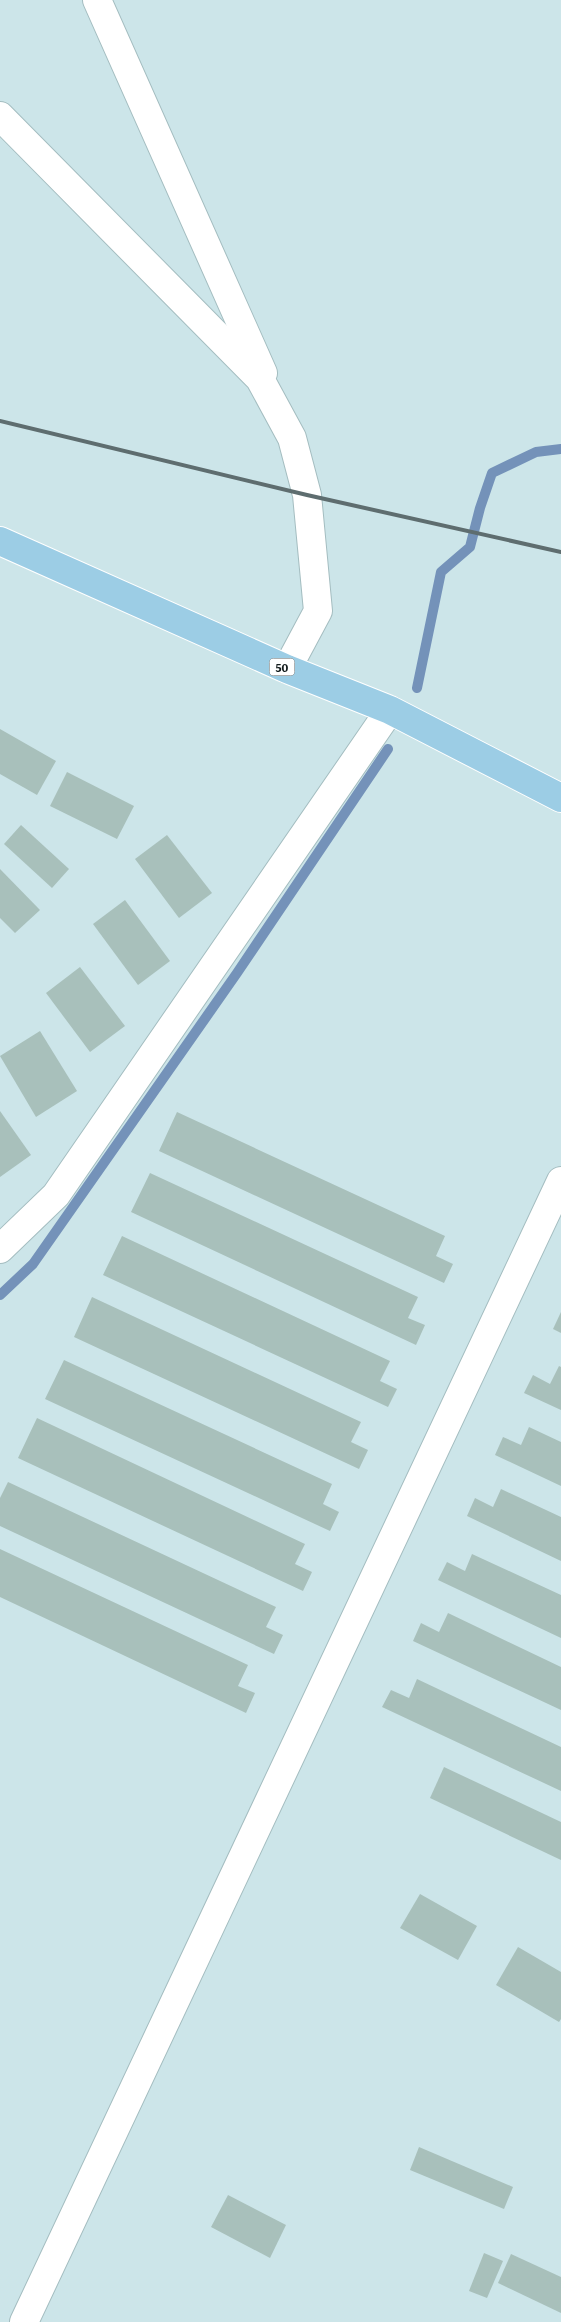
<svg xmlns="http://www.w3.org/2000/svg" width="561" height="2322" font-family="Literata,serif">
<rect width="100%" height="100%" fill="#cce5e9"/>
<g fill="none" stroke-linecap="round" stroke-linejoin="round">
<!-- stream -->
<g stroke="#7492b9" stroke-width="10">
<path d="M417 688 441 572 470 547 480 508 492 473 536 452 561 449"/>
<path d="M0 1295 33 1264 237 973 388 749"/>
</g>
</g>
<!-- building -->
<g fill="#a8c0bb">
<path d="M0 729 56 761 37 795 0 774Z"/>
<path d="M67 772 134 806 117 839 50 806Z"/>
<path d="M21 825 69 869 52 888 4 844Z"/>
<path d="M167 835 212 893 179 918 135 859Z"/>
<path d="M0 869 40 910 15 933 0 918Z"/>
<path d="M125 900 170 961 138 985 93 924Z"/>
<path d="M80 967 125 1026 90 1052 46 993Z"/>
<path d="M40 1031 77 1091 36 1117 0 1056Z"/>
<path d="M0 1111 31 1155 0 1177Z"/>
<path d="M177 1112 445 1236 436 1256 453 1264 444 1283 159 1151Z"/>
<path d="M150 1173 418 1297 408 1318 425 1325 416 1345 131 1212Z"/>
<path d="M122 1236 390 1361 380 1381 397 1389 388 1407 103 1275Z"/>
<path d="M92 1297 361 1422 351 1442 368 1450 359 1469 74 1337Z"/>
<path d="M561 1312V1333L553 1329Z"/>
<path d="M64 1360 332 1484 323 1504 339 1512 330 1531 45 1399Z"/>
<path d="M559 1366 561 1367V1410L524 1393 533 1375 550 1384Z"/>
<path d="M37 1418 305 1544 295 1564 312 1572 303 1591 18 1458Z"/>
<path d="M529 1427 561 1442V1486L495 1455 503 1437 521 1445Z"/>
<path d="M8 1482 276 1607 266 1627 283 1635 274 1654 0 1526V1498Z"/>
<path d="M501 1489 561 1517V1561L467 1516 475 1498 493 1507Z"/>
<path d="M0 1549 248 1665 238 1686 255 1693 246 1713 0 1597Z"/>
<path d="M472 1554 561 1595V1638L438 1580 447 1562 465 1571Z"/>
<path d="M448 1613 561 1667V1710L413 1641 421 1623 439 1632Z"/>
<path d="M417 1679 561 1747V1791L382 1707 391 1690 409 1698Z"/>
<path d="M444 1767 561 1822V1860L430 1798Z"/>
<path d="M420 1894 477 1926 458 1960 400 1928Z"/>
<path d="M518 1947 561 1972V2019L559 2022 496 1985Z"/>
<path d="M419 2147 513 2187 504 2209 410 2170Z"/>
<path d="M228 2195 286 2225 270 2258 211 2227Z"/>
<path d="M484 2253 503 2261 487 2298 469 2291Z"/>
<path d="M511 2254 561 2277V2313L498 2283Z"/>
</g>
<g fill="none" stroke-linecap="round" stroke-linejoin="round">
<!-- minor casing -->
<g stroke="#a4bdc0" stroke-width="30">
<g id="minor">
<path d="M97 0 263 373"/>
<path d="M0 116 260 379 292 438 307 495 318 611 287 669"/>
<path d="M0 1249 56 1195 390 710"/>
</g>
</g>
<!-- tertiary casing -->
<g stroke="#a4bdc0" stroke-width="30">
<path id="tertiary" d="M24 2322 561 1181"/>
</g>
<!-- primary casing -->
<g stroke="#fff" stroke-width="30">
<path id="primary" d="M0 541 287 669 390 710 561 798"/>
</g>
<!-- minor -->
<use href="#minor" stroke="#fff" stroke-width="28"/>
<!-- tertiary -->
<use href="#tertiary" stroke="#fff" stroke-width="28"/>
<!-- primary -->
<use href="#primary" stroke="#9ccde5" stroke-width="28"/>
<!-- rail -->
<path stroke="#5e6d6f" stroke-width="4" d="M0 421 307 495 561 552"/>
</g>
<g text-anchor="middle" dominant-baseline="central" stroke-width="4" stroke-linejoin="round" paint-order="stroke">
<!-- shield labels -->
<rect fill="#fff" stroke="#5a6061" stroke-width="1" x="269.5" y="658.5" width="25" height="17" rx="4"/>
<g font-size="11" font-weight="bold" fill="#131c1d">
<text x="282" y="667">50</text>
</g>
</g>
</svg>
